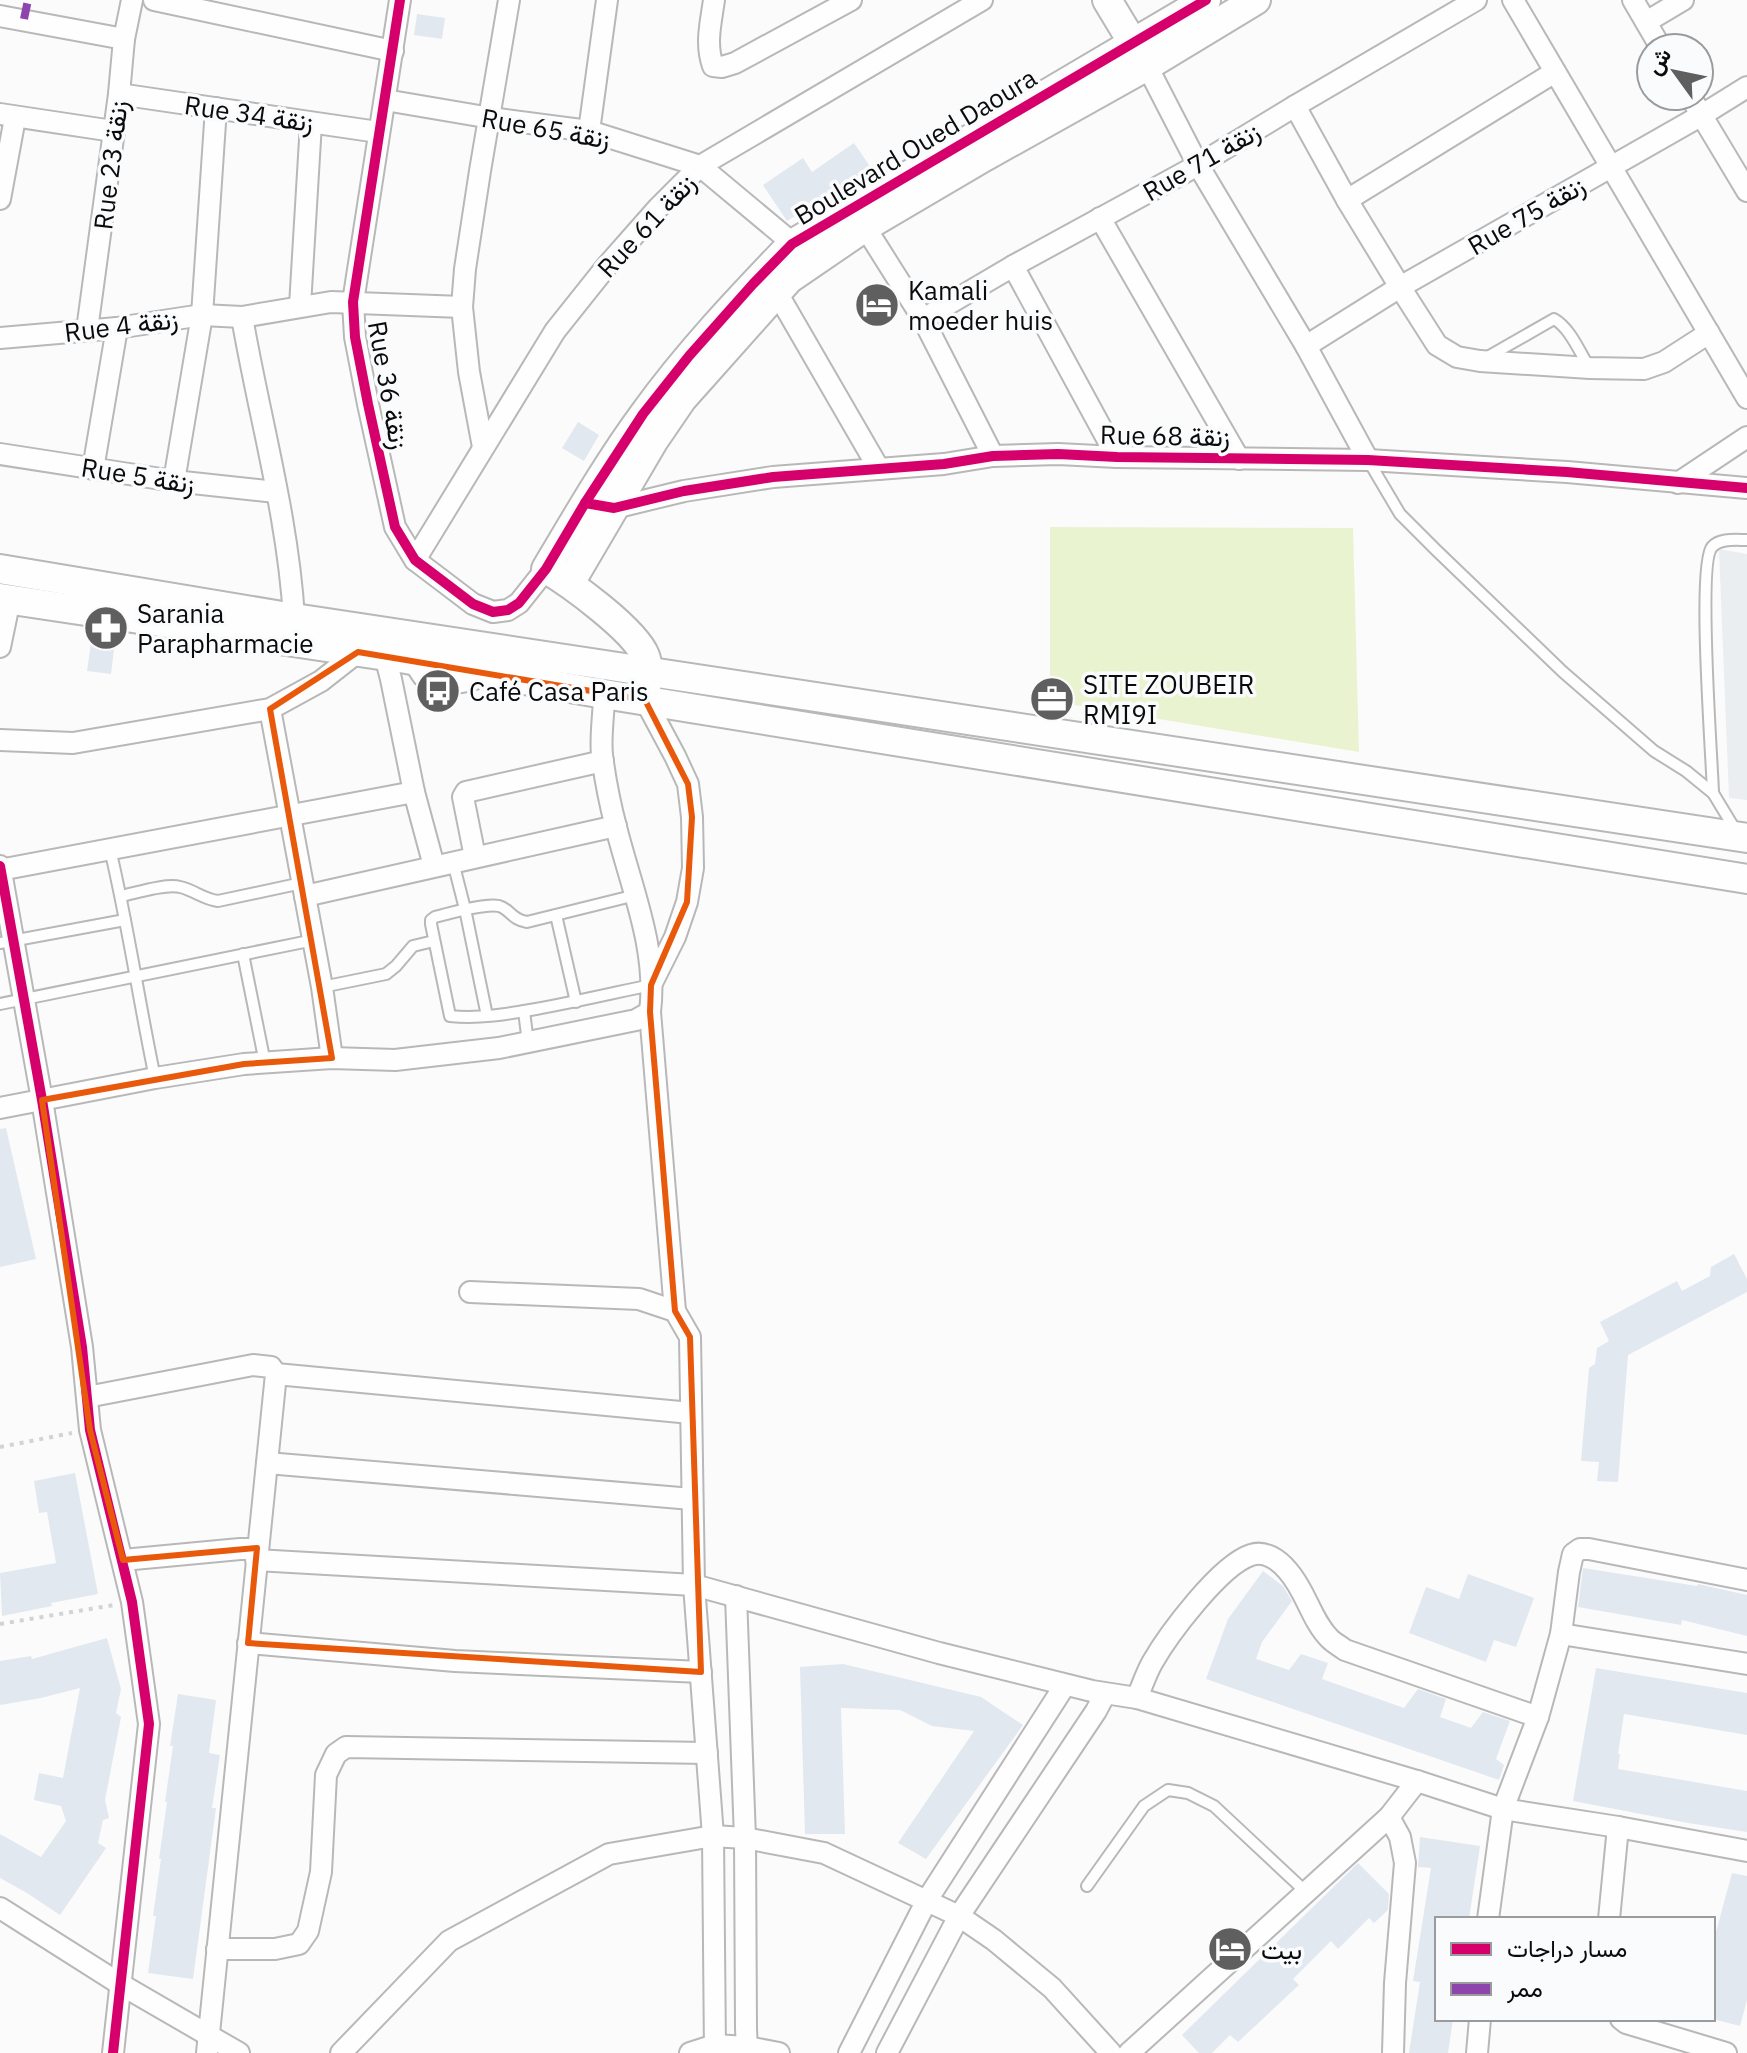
<svg xmlns="http://www.w3.org/2000/svg" width="1747" height="2053" font-family="'IBM Plex Sans',Vazirmatn,sans-serif">
<rect width="100%" height="100%" fill="#fbfbfb"/>
<!-- built -->
<path fill="#eaeef1" d="M1719 549 1747 554V800L1729 798Z"/>
<!-- green -->
<path fill="#eaf3d0" d="M1050 527 1353 528 1359 752 1050 701Z"/>
<!-- building -->
<g fill="#e2e8ef">
<path d="M417 14 445 18 442 39 414 35Z"/>
<path d="M854 143 871 168 787 221 763 185 803 158 812 172Z"/>
<path d="M578 422 599 435 584 461 562 448Z"/>
<path d="M93 629 116 633 111 674 87 671Z"/>
<path d="M6 1128 36 1259 0 1267V1129Z"/>
<path d="M1734 1254 1747 1279V1292L1628 1355 1618 1482 1597 1481 1599 1462 1581 1461 1589 1368 1595 1364 1597 1348 1609 1341 1600 1322 1677 1281 1682 1291 1710 1276 1711 1267Z"/>
<path d="M75 1473 98 1594 51 1603 52 1606 2 1616 0 1573 56 1563 47 1512 39 1513 34 1481Z"/>
<path d="M1583 1568 1697 1586 1698 1584 1747 1595V1636L1682 1620 1681 1625 1578 1607Z"/>
<path d="M1263 1571 1283 1586 1292 1601 1262 1642 1256 1659 1289 1670 1301 1654 1328 1663 1322 1679 1404 1708 1418 1689 1446 1699 1440 1717 1471 1728 1483 1712 1510 1721 1496 1759 1504 1765 1499 1780 1206 1679 1228 1619Z"/>
<path d="M1468 1574 1534 1598 1516 1647 1494 1640 1486 1662 1409 1633 1426 1587 1459 1599Z"/>
<path d="M107 1638 121 1689 116 1713 121 1717 105 1800 109 1818 103 1820 98 1843 106 1848 60 1915 27 1893 0 1878V1834L41 1857 66 1821 61 1806 34 1800 39 1773 63 1778 80 1688 41 1698 0 1705V1661L31 1656 32 1659Z"/>
<path d="M843 1664 981 1697 1023 1725 926 1859 898 1843 974 1731 932 1726 900 1710 841 1708 845 1834H805L800 1667Z"/>
<path d="M1596 1668 1747 1693V1735L1624 1714 1618 1754H1620L1618 1769 1747 1791V1832L1688 1823 1573 1801Z"/>
<path d="M178 1694 216 1700 209 1753 220 1755 212 1808H216L193 1979 148 1973 156 1916H153L161 1859H159L167 1802H165L173 1746H170Z"/>
<path d="M1420 1837 1480 1846 1469 1919H1437V2019H1453L1448 2053H1409L1420 1982 1413 1981 1431 1868 1418 1867Z"/>
<path d="M1358 1863 1389 1894 1388 1910 1374 1923 1369 1918 1338 1949 1331 1941 1293 1979 1299 1985 1238 2042 1230 2035 1212 2053H1199L1182 2035Z"/>
<path d="M1732 1873 1747 1876V2000L1740 2026 1713 2019V1943Z"/>
</g>
<g fill="none" stroke-linecap="round" stroke-linejoin="round">
<!-- lane casing -->
<g stroke="#b8b8b8" stroke-width="14">
<g id="lane">
<path d="M1484 359 1554 319C1570 328 1579 351 1589 367"/>
<path d="M1368 460 1400 514 1436 550 1563 672 1654 751 1686 771 1713 793 1736 831"/>
<path d="M409 664 419 679 438 691 473 685 484 681"/>
<path d="M1713 793C1712 758 1697 564 1712 547 1720 538 1735 540 1747 540"/>
<path d="M110 849C128 925 139 1002 155 1078"/>
<path d="M453 862 465 909 487 1016"/>
<path d="M636 895 527 922C512 920 510 909 499 906 485 903 450 913 435 917L431 920V924L450 1016C479 1019 508 1014 536 1009 575 1002 613 993 651 985"/>
<path d="M121 896C136 893 166 883 180 887 194 890 203 899 218 901L302 883"/>
<path d="M556 915 576 1002"/>
<path d="M0 943 125 920"/>
<path d="M243 954 265 1063"/>
<path d="M322 987 386 974 396 966 413 946 434 941"/>
<path d="M0 1004 314 940"/>
<path d="M524 1011 528 1043"/>
<path d="M1087 1886 1144 1806 1168 1790 1188 1793 1214 1806 1306 1892"/>
</g>
</g>
<!-- street casing -->
<g stroke="#b8b8b8" stroke-width="24">
<g id="street">
<path d="M154 0 393 51"/>
<path d="M400 0 353 302 355 337 368 404 395 527 415 560 473 604 493 612 508 610 519 603 546 569"/>
<path d="M714 0C711 22 705 44 713 66L722 67 735 63 851 0"/>
<path d="M1513 0 1747 398"/>
<path d="M1633 0 1661 48"/>
<path d="M0 16 124 39"/>
<path d="M1646 22 1683 0"/>
<path d="M1147 66 1198 165 1306 346 1368 460"/>
<path d="M119 94 378 132"/>
<path d="M1690 96 1747 191"/>
<path d="M385 100 491 118 589 131 700 166 802 251"/>
<path d="M1295 106 1347 200 1400 287 1437 345 1457 357 1480 361 1590 368 1644 369 1664 362 1709 333"/>
<path d="M0 114 113 131"/>
<path d="M589 131 607 0"/>
<path d="M0 199 15 118"/>
<path d="M1347 200 1555 72"/>
<path d="M1100 218 1239 459"/>
<path d="M865 227 923 319 993 456"/>
<path d="M1013 266 1117 457"/>
<path d="M776 291 879 469"/>
<path d="M300 306 311 123"/>
<path d="M242 317C259 416 288 516 294 618"/>
<path d="M923 319 1013 266 1198 165 1295 106 1476 0"/>
<path d="M87 330 119 94 124 39 132 0"/>
<path d="M0 338 117 328 202 315 242 317 331 302 462 307"/>
<path d="M1306 346 1400 287 1702 115 1747 87"/>
<path d="M483 447 469 372 462 307 465 269 480 171 509 0"/>
<path d="M0 454 174 481 276 492"/>
<path d="M93 469 117 328"/>
<path d="M174 481 202 315 216 108"/>
<path d="M1678 483 1747 437"/>
<path d="M608 507 614 508 684 491 773 477 944 464 993 456 1058 454 1117 457 1368 460 1567 472 1747 488"/>
<path d="M415 560 555 331 606 267 658 208 700 166 982 0"/>
<path d="M0 647 10 599"/>
<path d="M385 656 391 679 414 792 434 866"/>
<path d="M604 694C604 714 600 735 602 755 605 779 610 804 616 827 631 887 658 949 650 1012L675 1311"/>
<path d="M645 700 675 756 688 784 692 817 693 868 687 902 675 937 651 985"/>
<path d="M270 709 322 987 332 1058"/>
<path d="M0 740 73 743 270 709 321 681 358 652"/>
<path d="M475 857 463 797 466 792 603 761"/>
<path d="M0 866 42 1100 82 1347 90 1430 132 1602 149 1724 113 2053"/>
<path d="M0 870 414 792"/>
<path d="M305 896 616 826"/>
<path d="M0 1108 155 1078 244 1064 332 1058 395 1060 499 1048 636 1020 650 1012"/>
<path d="M470 1292 639 1299 675 1311 690 1337 694 1585 713 1836 715 2053"/>
<path d="M276 1374 691 1413"/>
<path d="M87 1397 253 1365 271 1367 276 1374 207 2053"/>
<path d="M267 1463 692 1499"/>
<path d="M123 1560 240 1549H257"/>
<path d="M256 1560 694 1585 939 1653 1092 1691 1137 1698"/>
<path d="M736 1596 745 1838 746 2028 747 2053"/>
<path d="M1561 1634 1747 1664"/>
<path d="M248 1643 455 1661 701 1672"/>
<path d="M1538 1717 1345 1650C1340 1646 1334 1643 1330 1639 1311 1620 1306 1591 1288 1571 1279 1560 1265 1550 1251 1555 1220 1565 1168 1635 1152 1663 1146 1674 1142 1686 1137 1698L1417 1781 1503 1809 1618 1827 1747 1851"/>
<path d="M1389 1817 1400 1837 1405 1863 1395 1983 1393 2053"/>
<path d="M0 1908 120 1984 239 2053"/>
<path d="M1488 1919 1503 1809 1538 1717 1561 1634 1569 1572 1573 1554 1580 1549H1589L1747 1580"/>
<path d="M1609 1919 1618 1827"/>
<path d="M217 1949H275L299 1944 308 1931 321 1872 326 1775 336 1754 346 1747 707 1753"/>
<path d="M1621 2019 1626 2023 1726 2053"/>
<path d="M341 2053 449 1941 609 1854 713 1836 745 1838 824 1853 959 1916 994 1940 1052 1988 1111 2053"/>
<path d="M690 2053 715 2045 747 2047 779 2053"/>
<path d="M849 2053 927 1900 1065 1685"/>
<path d="M887 2053 959 1916 1096 1711 1105 1694"/>
<path d="M1129 2053 1389 1817 1417 1781"/>
<path d="M1477 2053 1480 2019"/>
</g>
</g>
<!-- secondary casing -->
<g stroke="#b8b8b8" stroke-width="32">
<g id="secondary">
<path d="M1107 0 1142 58"/>
<path d="M0 569 294 618 1747 838"/>
<path d="M570 583 654 440 682 399 789 279 865 227 984 157 1147 66 1256 0"/>
<path d="M0 598 406 659 604 694 1747 879"/>
<path d="M646 688C647 677 649 666 645 656 635 630 570 583 546 569 577 517 608 463 644 414 688 353 740 298 792 244L1206 0"/>
</g>
</g>
<!-- path -->
<g stroke="#d3d3d4" stroke-width="4" stroke-dasharray="4 6" stroke-linecap="butt">
<path d="M0 1447 72 1433"/>
<path d="M0 1624 114 1605"/>
</g>
<!-- lane -->
<use href="#lane" stroke="#fefefe" stroke-width="10"/>
<!-- street -->
<use href="#street" stroke="#fefefe" stroke-width="20"/>
<!-- secondary -->
<use href="#secondary" stroke="#fefefe" stroke-width="28"/>
<!-- quiet -->
<path stroke="#8e44ad" stroke-width="8" stroke-dasharray="16 8" stroke-linecap="butt" d="M24 19 28 0"/>
<!-- cycleway casing -->
<g stroke="#fafbfc" stroke-width="15">
<g id="cycleway">
<path d="M400 0 353 302 355 337 368 404 395 527 415 560 473 604 493 612 508 610 519 603 546 569 585 503 643 414 689 356 753 284 792 244 1206 0"/>
<path d="M585 503 614 508 684 491 773 477 944 464 993 456 1058 454 1117 457 1368 460 1567 472 1747 488"/>
<path d="M0 866 42 1100 82 1347 90 1430 132 1602 149 1724 113 2053"/>
</g>
</g>
<!-- cycleway -->
<use href="#cycleway" stroke="#d6006c" stroke-width="10"/>
</g>
<!-- marked area -->
<path fill="none" stroke="#e8590c" stroke-width="6" stroke-linejoin="round" d="M358 652 645 700 688 784 692 817 687 902 651 985 650 1012 675 1311 690 1337 701 1672 248 1643 257 1548 123 1560 90 1430 42 1100 244 1064 332 1058 270 709Z"/>
<!-- icons -->
<defs>
<g id="hotel-disc" transform="scale(2.3)"><circle r="9.5" fill="#5f5f60" stroke="#fafbfc"/><path d="M-6-4.5h1.5V1H6V5H4.5V3h-9V5H-6ZM-4 0a1.8 1.8 0 1 1 3.6 0ZM.5 0V-2.5h3Q6-2.5 6 0Z" fill="#fff"/></g>
<g id="pharmacy-disc" transform="scale(2.3)"><circle r="9.5" fill="#5f5f60" stroke="#fafbfc"/><path d="M-2-6h4v4h4v4h-4v4h-4v-4h-4v-4h4Z" fill="#fff"/></g>
<g id="bus-disc" transform="scale(2.3)"><circle r="9.5" fill="#5f5f60" stroke="#fafbfc"/><path d="M-5-6H5V4H4V6H2V4H-2V6H-4V4H-5ZM-3.5-4V0h7V-4ZM-3.5 1.2v1.5H-2V1.2ZM2 1.2v1.5H3.5V1.2Z" fill="#fff"/></g>
<g id="office-disc" transform="scale(2.3)"><circle r="9.5" fill="#5f5f60" stroke="#fafbfc"/><path d="M-6-3h4V-5.5h4V-3h4V5H-6ZM-1-4.5V-3h2v-1.5ZM-6 0V1H6V0Z" fill="#fff"/></g>
</defs>
<g fill-rule="evenodd">
<use href="#hotel-disc" x="877" y="305"/>
<use href="#pharmacy-disc" x="106" y="628"/>
<use href="#bus-disc" x="438" y="691"/>
<use href="#office-disc" x="1052" y="699"/>
<use href="#hotel-disc" x="1230" y="1949"/>
</g>
<g text-anchor="middle" dominant-baseline="central" stroke-width="7" stroke-linejoin="round" paint-order="stroke">
<!-- street labels -->
<g font-size="26" fill="#0b0b0c" stroke="#fafbfc">
<text transform="translate(249 113) rotate(8)">Rue 34 زنقة</text>
<text transform="translate(546 128) rotate(10)">Rue 65 زنقة</text>
<text transform="translate(915 146) rotate(-31)">Boulevard Oued Daoura</text>
<text transform="translate(1201 161) rotate(-30)">Rue 71 زنقة</text>
<text transform="translate(110 165) rotate(-83)">Rue 23 زنقة</text>
<text transform="translate(1526 215) rotate(-30)">Rue 75 زنقة</text>
<text transform="translate(646 225) rotate(-47)">Rue 61 زنقة</text>
<text transform="translate(121 325) rotate(-7)">Rue 4 زنقة</text>
<text transform="translate(389 385) rotate(80)">Rue 36 زنقة</text>
<text transform="translate(1165 435) rotate(1)">Rue 68 زنقة</text>
<text transform="translate(138 475) rotate(9)">Rue 5 زنقة</text>
</g>
<!-- poi labels -->
<g font-size="26" fill="#0b0b0c" stroke="#fafbfc" text-anchor="start">
<text x="908" y="290">Kamali<tspan x="908" dy="30">moeder huis</tspan></text>
<text x="137" y="613">Sarania<tspan x="137" dy="30">Parapharmacie</tspan></text>
<text x="1083" y="684">SITE ZOUBEIR<tspan x="1083" dy="30">RMI9I</tspan></text>
<text x="469" y="691">Café Casa Paris</text>
<text x="1261" y="1949">بيت</text>
</g>
</g>
<!-- legend -->
<rect x="1435" y="1917" width="280" height="104" fill="#fafbfc" stroke="#9a9b9c" stroke-width="2"/>
<rect x="1451" y="1943" width="40" height="12" fill="#d6006c" stroke="#9a9b9c" stroke-width="2"/>
<text x="1507" y="1957" font-size="24" fill="#0b0b0c">مسار دراجات</text>
<rect x="1451" y="1983" width="40" height="12" fill="#8e44ad" stroke="#9a9b9c" stroke-width="2"/>
<text x="1507" y="1997" font-size="24" fill="#0b0b0c">ممر</text>
<!-- north arrow -->
<g transform="translate(1675 72) rotate(303)"><circle r="38" fill="#fafbfc" stroke="#9a9b9c" stroke-width="2"/>
<path d="M0-6L14 30L0 20L-14 30Z" fill="#5f5f60"/>
<text y="-12" font-size="22" font-weight="bold" text-anchor="middle" fill="#0b0b0c">ش</text>
</g>
</svg>
